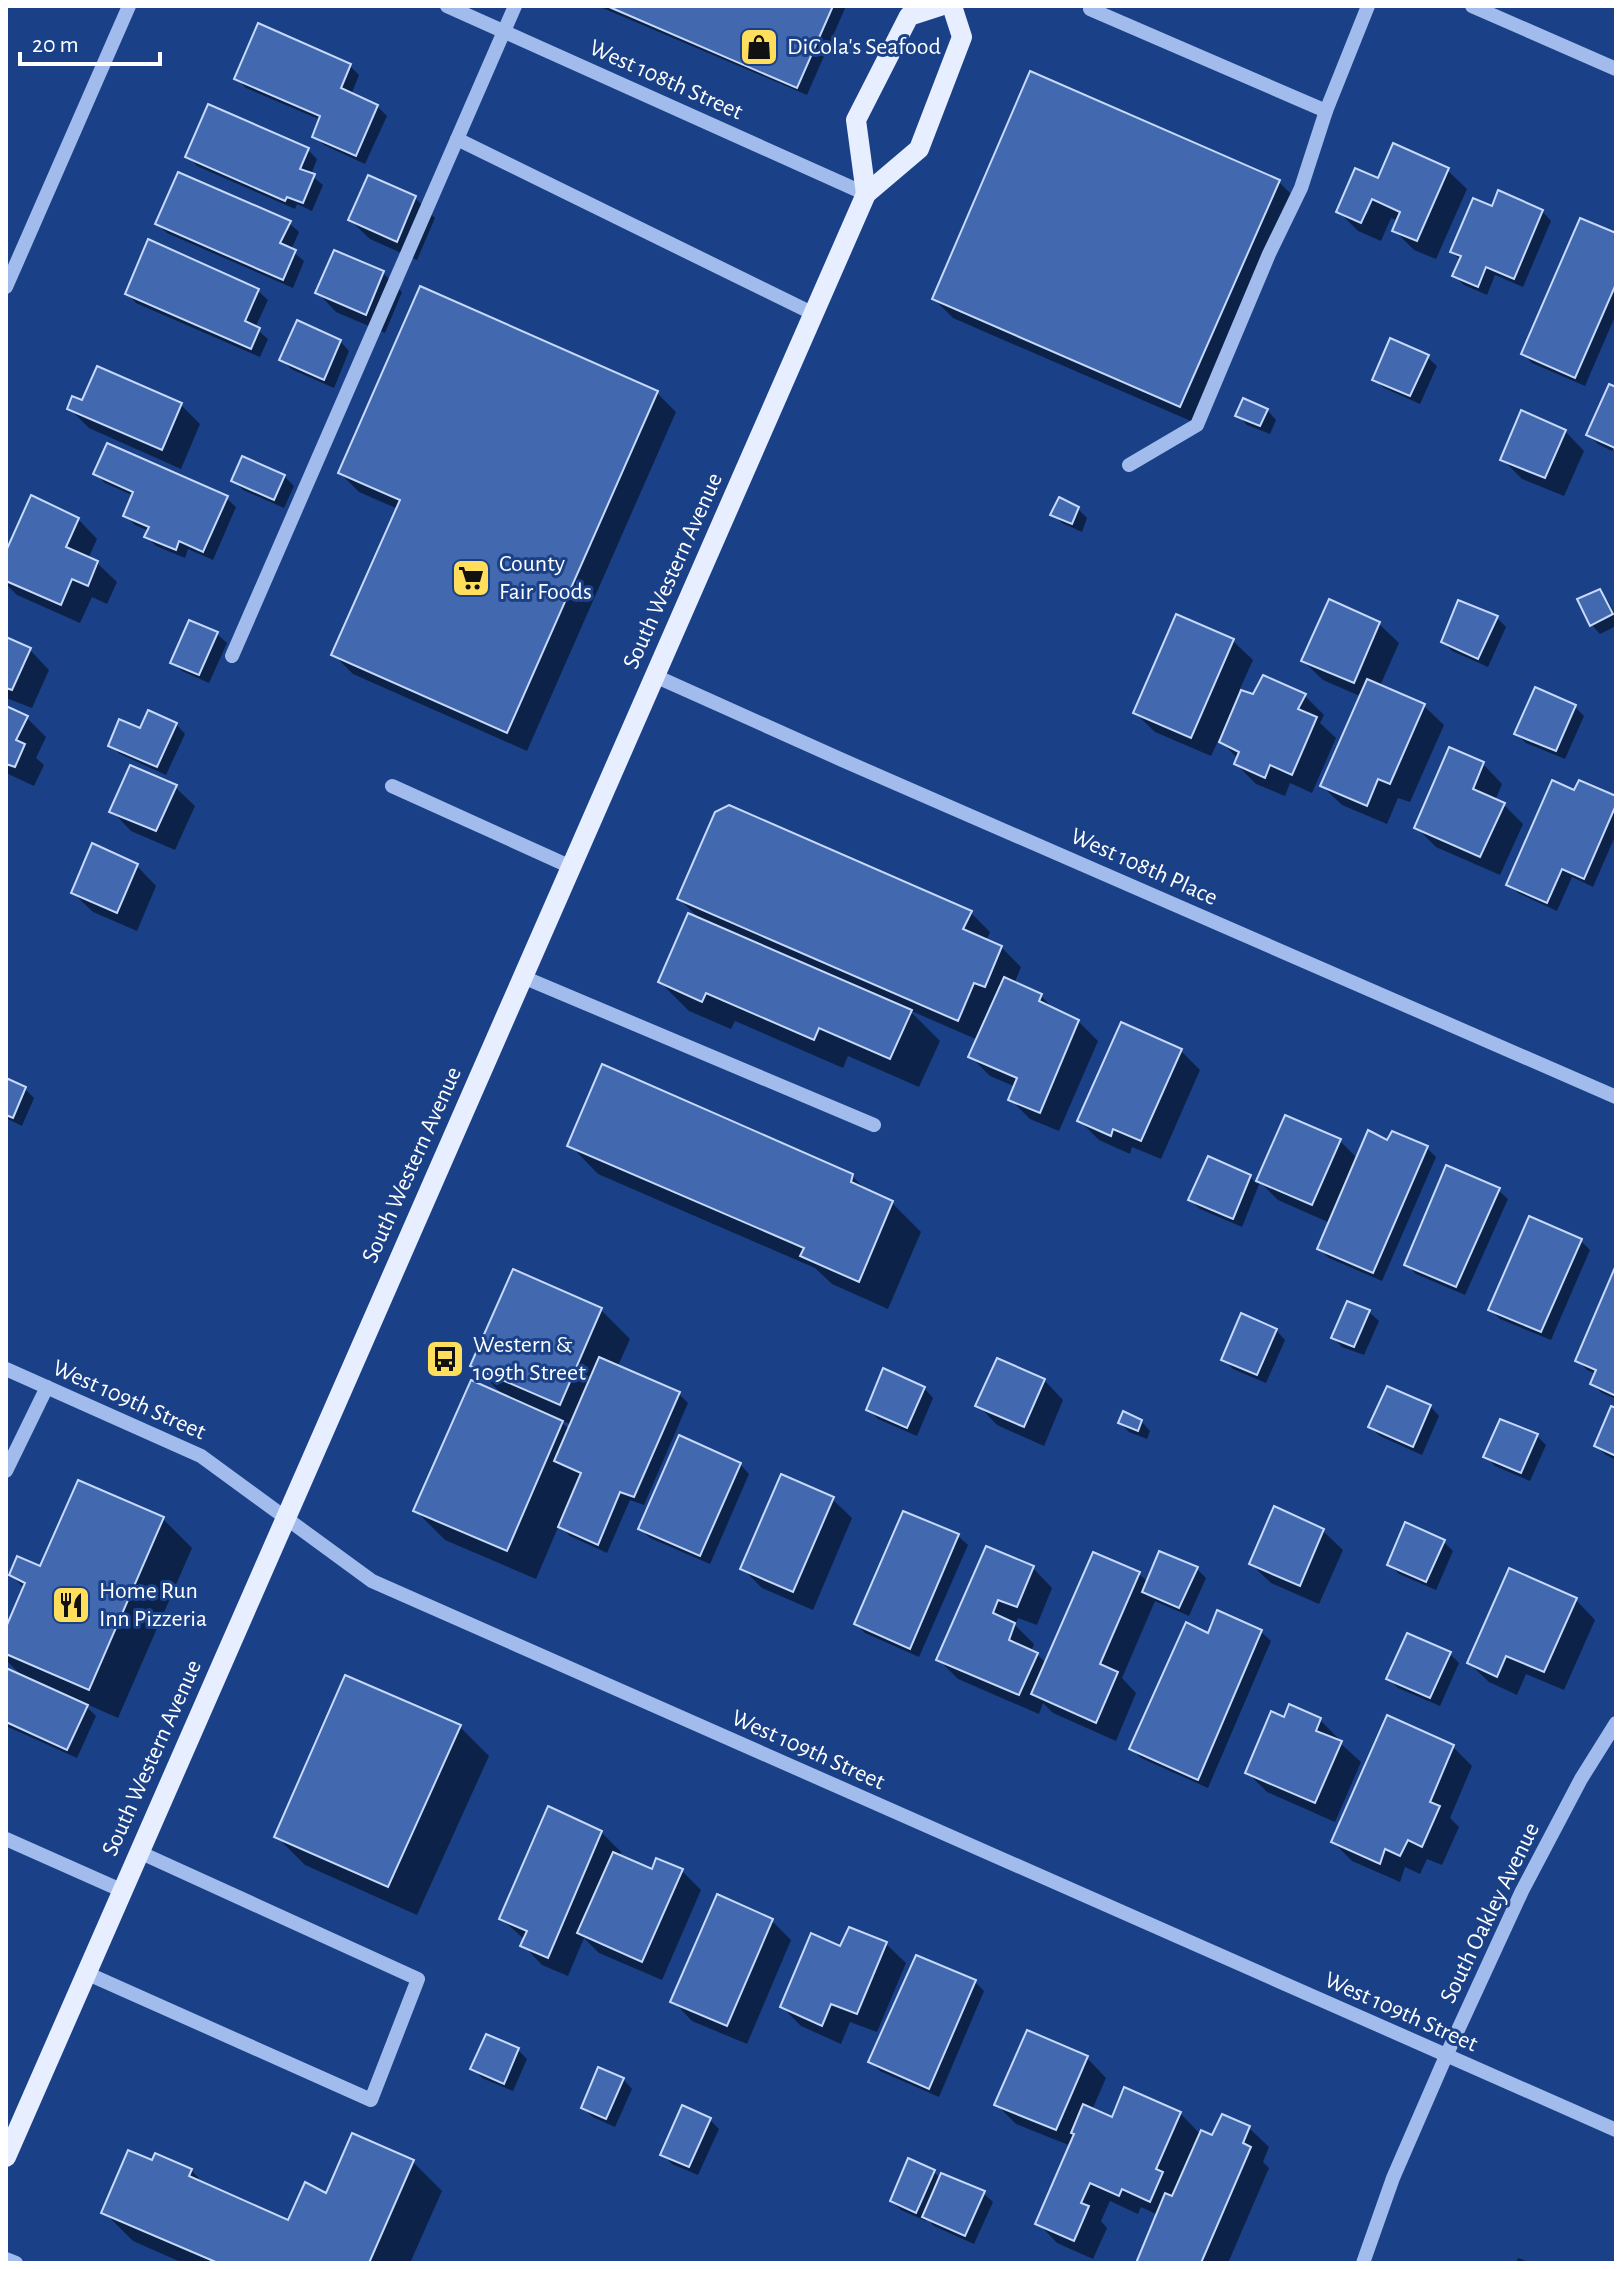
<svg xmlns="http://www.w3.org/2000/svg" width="1622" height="2269" font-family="'Alegreya Sans',sans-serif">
<rect width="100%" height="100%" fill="#1a4087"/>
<!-- shadow -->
<g fill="#0007" fill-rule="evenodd">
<path d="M598 6H846L807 95Z"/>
<path d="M350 66 359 75 351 95 377 106 387 116 365 164 324 145 314 136 321 120 246 88 236 78Z"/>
<path d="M308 150 317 159 311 175 323 185 312 211 297 204 295 209 197 166 188 156Z"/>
<path d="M1447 170 1467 189 1436 259 1414 250 1394 230 1399 221 1391 218 1381 241 1358 231 1339 212 1379 180ZM1374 190 1377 191 1367 214 1364 213Z"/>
<path d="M1279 182 1298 201 1200 425 953 318 934 299Z"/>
<path d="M415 198 435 218 417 260 370 239 350 220Z"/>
<path d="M1493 208 1542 211 1551 221 1523 287 1495 275 1487 295 1464 285 1454 275 1461 261 1452 252Z"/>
<path d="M289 223 299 232 291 250 304 261 293 288 167 233 157 224Z"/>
<path d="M1616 235V314L1585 386 1532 363 1523 354Z"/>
<path d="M149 242 258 291 268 300 255 328 268 339 260 357 136 303 127 293Z"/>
<path d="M383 273 402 292 385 333 336 312 317 292Z"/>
<path d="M340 341 349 351 334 388 291 369 282 359Z"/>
<path d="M1427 357 1437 366 1420 404 1384 388 1374 379Z"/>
<path d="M1610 387 1616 389V442L1612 451 1598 444 1588 435Z"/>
<path d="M657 393 676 412 527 751 353 674 334 655 398 509 359 492 340 473Z"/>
<path d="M181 405 200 424 181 469 89 428 70 409Z"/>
<path d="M1267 410 1276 420 1270 434 1247 425 1238 415Z"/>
<path d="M1565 431 1584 451 1564 496 1522 479 1502 459Z"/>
<path d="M96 474 226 498 236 507 213 560 188 549 185 558 156 546 146 536 149 531 135 525 126 516 134 496 105 483Z"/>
<path d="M284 476 294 486 284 508 243 490 234 481Z"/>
<path d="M1078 509 1087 518 1082 532 1062 523 1053 514Z"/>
<path d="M78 519 97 539 88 559 97 563 117 582 107 604 92 597 80 623 17 595 6 584V556Z"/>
<path d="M1599 591 1608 601 1616 615V626L1600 634 1591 624Z"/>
<path d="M1497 618 1506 627 1488 667 1452 651 1443 642Z"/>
<path d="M1379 624 1399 643 1380 686 1424 706 1444 725 1410 802 1398 798 1387 824 1342 805 1322 786 1362 697 1323 680 1303 661Z"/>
<path d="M217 634 227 643 209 683 182 671 172 662Z"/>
<path d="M6 640 30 650 49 670 32 708 6 698Z"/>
<path d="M1233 641 1253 660 1239 691 1254 697 1304 695 1324 715 1320 723 1336 738 1312 793 1290 783 1285 796 1256 784 1236 764 1238 759 1219 739 1211 756 1155 732 1135 713Z"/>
<path d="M1575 707 1584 716 1565 759 1526 743 1516 734Z"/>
<path d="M6 709 27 718 46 737 36 758 44 765 34 786 6 773Z"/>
<path d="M176 724 185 734 166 775 120 754 110 745 141 730Z"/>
<path d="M1483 764 1502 784 1495 801 1504 805 1523 824 1500 875 1436 847 1416 827Z"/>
<path d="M175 787 195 806 175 850 131 831 112 811Z"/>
<path d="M1575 792 1616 799V834L1593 887 1572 877 1557 911 1518 893 1509 884Z"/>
<path d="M137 866 156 886 137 931 93 912 73 893Z"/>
<path d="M679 899 970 912 990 932 986 941 1001 947 1021 967 1014 984 1041 996 1056 1011 1078 1021 1098 1041 1059 1131 1030 1119 1011 1100 1016 1087 990 1076 971 1057 978 1040 909 1010 940 1041 919 1087 848 1056 843 1068 735 1021 731 1029 689 1011 660 982 701 920Z"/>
<path d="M1181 1051 1200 1070 1161 1159 1132 1147 1130 1154 1099 1140 1080 1121Z"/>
<path d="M6 1080 25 1089 34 1098 22 1126 6 1118Z"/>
<path d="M1286 1117 1339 1140 1358 1159 1388 1142 1427 1148 1436 1157 1382 1281 1329 1258 1319 1249 1330 1223 1278 1200 1260 1182 1242 1227 1200 1209 1190 1200 1250 1177 1257 1184Z"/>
<path d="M570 1145 852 1176 868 1192 892 1203 921 1232 888 1309 832 1284 815 1268 598 1174Z"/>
<path d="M1498 1190 1508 1199 1465 1295 1416 1274 1406 1264Z"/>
<path d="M1581 1241 1590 1250 1551 1340 1500 1319 1490 1309Z"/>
<path d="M1616 1270V1399L1602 1393 1592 1384 1596 1374 1587 1370 1577 1360Z"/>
<path d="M1348 1304 1369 1312 1379 1321 1364 1355 1342 1347 1333 1338Z"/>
<path d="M601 1310 630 1339 617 1368 679 1394 688 1403 644 1505 630 1500 607 1553 570 1536 559 1525 536 1579 445 1540 416 1511 505 1397 473 1365ZM558 1419 572 1425 570 1430Z"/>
<path d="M1276 1330 1285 1340 1266 1383 1233 1369 1224 1360Z"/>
<path d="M1044 1380 1063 1400 1044 1446 997 1425 978 1405Z"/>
<path d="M924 1388 933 1398 917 1436 878 1419 868 1409Z"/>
<path d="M1430 1406 1439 1416 1422 1455 1380 1436 1370 1427Z"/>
<path d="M1616 1410V1460L1606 1455 1596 1446Z"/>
<path d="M1141 1421 1150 1431 1147 1439 1129 1432 1120 1423Z"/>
<path d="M1537 1436 1546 1445 1530 1481 1495 1466 1486 1456Z"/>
<path d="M740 1464 749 1474 710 1564 650 1538 640 1529Z"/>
<path d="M832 1499 852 1518 813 1610 762 1588 742 1568Z"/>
<path d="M904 1513 958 1536 968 1545 919 1657 865 1633 856 1624Z"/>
<path d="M163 1519 192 1548 118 1718 82 1702 96 1716 77 1758 6 1726V1670L24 1678 6 1660V1629L25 1589 11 1575 41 1569Z"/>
<path d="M1323 1531 1343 1550 1319 1604 1271 1583 1251 1564Z"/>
<path d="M1444 1542 1453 1551 1436 1590 1399 1574 1389 1564Z"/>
<path d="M987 1548 1033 1568 1052 1588 1037 1625 1018 1618 1015 1625 1034 1644 1031 1652 1037 1654 1047 1664 1094 1554 1139 1574 1148 1582 1197 1569 1206 1578 1189 1616 1155 1601 1122 1678 1136 1693 1116 1741 1053 1713 1043 1703 1039 1714 958 1679 939 1660Z"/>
<path d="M1576 1600 1595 1620 1564 1690 1526 1674 1517 1695 1489 1682 1469 1663Z"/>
<path d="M1218 1612 1261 1632 1271 1641 1208 1788 1141 1758 1132 1749 1209 1636Z"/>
<path d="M1450 1654 1459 1663 1440 1706 1398 1688 1388 1678Z"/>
<path d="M1285 1720H1320L1340 1740 1339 1742 1361 1762 1335 1822 1267 1792 1248 1773Z"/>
<path d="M460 1727 489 1756 417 1915 305 1865 276 1836Z"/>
<path d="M1453 1747 1472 1766 1450 1818 1459 1827 1442 1865 1427 1859 1420 1874 1405 1867 1400 1882 1352 1861 1333 1842Z"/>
<path d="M601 1832 621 1852 619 1857 653 1871H682L701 1890 662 1980 599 1953 584 1938 568 1976 542 1965 523 1945 525 1940 501 1918Z"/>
<path d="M772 1921 791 1940 747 2044 692 2021 673 2001Z"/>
<path d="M886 1944 906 1963 877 2032 850 2022 841 2044 801 2026 782 2007Z"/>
<path d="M975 1982 984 1991 939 2097 880 2071 870 2062Z"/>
<path d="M518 2050 527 2059 513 2091 482 2078 473 2068Z"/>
<path d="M1087 2058 1106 2078 1092 2110 1113 2119 1180 2113 1201 2135 1213 2137 1223 2116 1249 2128 1269 2147 1263 2162 1269 2168 1228 2263H1138L1158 2215 1141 2207 1138 2214 1110 2201 1101 2221 1107 2228 1093 2259 1057 2243 1038 2223 1071 2146 1016 2124 996 2104Z"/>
<path d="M623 2079 632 2089 615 2127 593 2117 583 2108Z"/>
<path d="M710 2120 719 2129 698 2175 672 2164 663 2154Z"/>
<path d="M413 2162 442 2191 410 2263H183L133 2241 104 2212 153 2163 191 2170 206 2186 289 2222 327 2195Z"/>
<path d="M934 2172 941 2179 983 2193 993 2202 974 2244 934 2226 927 2219 926 2221 901 2210 892 2201Z"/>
<path d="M1518 2258 1531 2263H1516Z"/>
</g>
<!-- building -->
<g fill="#4269b0" stroke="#c6d9f9" stroke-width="2">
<path d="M607 6H833L797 88Z"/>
<path d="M258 23 351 64 341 88 378 105 356 156 312 137 320 116 234 79Z"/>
<path d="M1030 71 1280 180 1180 407 932 299Z"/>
<path d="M208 104 309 148 300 169 315 174 303 203 287 197 285 201 185 157Z"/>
<path d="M1393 143 1449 168 1417 241 1392 231 1400 212 1372 199 1361 223 1336 212 1355 168 1378 178Z"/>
<path d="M178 172 291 221 280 243 296 250 283 280 155 224Z"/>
<path d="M368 175 416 196 397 242 348 220Z"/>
<path d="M1498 190 1543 210 1514 279 1486 267 1478 287 1452 276 1461 256 1450 252 1473 198 1492 206Z"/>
<path d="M1580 218 1616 233V284L1575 378 1521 354Z"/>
<path d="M148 239 259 289 245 321 260 328 251 349 125 294Z"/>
<path d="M334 250 384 271 366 315 315 293Z"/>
<path d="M420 286 658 391 507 733 331 655 400 500 338 473Z"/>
<path d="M297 320 341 340 324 380 279 360Z"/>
<path d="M1390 338 1429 355 1410 396 1372 380Z"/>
<path d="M97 366 182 403 162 450 67 409 72 396 82 400Z"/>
<path d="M1609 384 1616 387 1615 448 1586 435Z"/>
<path d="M1243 398 1268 409 1260 426 1235 416Z"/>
<path d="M1521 410 1566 430 1545 478 1500 460Z"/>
<path d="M107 443 228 496 203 552 179 541 176 550 144 537 149 527 123 516 133 492 93 474Z"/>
<path d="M242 456 285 475 274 500 231 481Z"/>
<path d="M31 495 79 518 66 547 98 561 88 586 72 579 61 605 6 581V551Z"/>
<path d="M1059 497 1079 507 1072 524 1050 515Z"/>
<path d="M1600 589 1613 614 1590 626 1577 599Z"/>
<path d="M1329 599 1380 622 1354 683 1301 661Z"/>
<path d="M1458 600 1498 616 1478 659 1441 642Z"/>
<path d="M1176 614 1234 639 1191 738 1133 713Z"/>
<path d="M189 620 218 632 199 675 170 663Z"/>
<path d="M6 637 31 648 12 690 6 688Z"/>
<path d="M1263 675 1306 694 1298 709 1317 717 1292 775 1270 765 1265 778 1234 764 1239 752 1219 742 1241 690 1253 694Z"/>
<path d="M1367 679 1425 704 1390 784 1378 779 1367 806 1320 786Z"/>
<path d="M1535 687 1576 705 1556 751 1514 734Z"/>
<path d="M6 706 28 716 16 740 25 744 15 767 6 764Z"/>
<path d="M148 710 177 723 157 767 108 746 119 719 140 728Z"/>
<path d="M1449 747 1484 762 1473 789 1505 803 1480 857 1414 828Z"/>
<path d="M130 765 177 785 156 831 109 812Z"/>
<path d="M1552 780 1574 790 1579 780 1616 796V805L1584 879 1562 869 1547 903 1506 885Z"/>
<path d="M729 805 972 911 963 929 1002 946 985 987 974 983 958 1021 677 899 715 812Z"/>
<path d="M92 843 138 864 117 913 71 893Z"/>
<path d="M688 913 912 1010 890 1059 819 1028 814 1040 706 993 702 1002 658 982Z"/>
<path d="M1004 977 1042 994 1039 1001 1079 1020 1040 1113 1008 1100 1017 1078 968 1057Z"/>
<path d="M1121 1022 1182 1049 1141 1141 1113 1129 1111 1136 1077 1121Z"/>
<path d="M602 1064 853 1174 851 1182 893 1201 859 1282 800 1256 804 1248 567 1146Z"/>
<path d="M6 1078 26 1087 13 1118 6 1115Z"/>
<path d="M1285 1115 1341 1139 1312 1205 1256 1181Z"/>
<path d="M1368 1130 1387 1140 1392 1131 1428 1146 1373 1273 1317 1249Z"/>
<path d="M1208 1156 1251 1175 1233 1219 1188 1200Z"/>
<path d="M1446 1165 1500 1188 1456 1287 1404 1265Z"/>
<path d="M1529 1216 1582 1239 1541 1332 1488 1310Z"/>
<path d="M1616 1265V1396L1590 1384 1596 1370 1575 1361Z"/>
<path d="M513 1269 602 1308 560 1405 470 1366Z"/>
<path d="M1347 1301 1370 1310 1354 1347 1331 1338Z"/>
<path d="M1241 1313 1277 1329 1257 1375 1221 1360Z"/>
<path d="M599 1357 680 1392 634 1497 620 1492 598 1545 558 1527 581 1473 554 1461Z"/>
<path d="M997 1358 1045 1379 1024 1427 975 1406Z"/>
<path d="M883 1368 925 1387 907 1428 866 1410Z"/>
<path d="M471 1380 563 1421 507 1551 413 1511Z"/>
<path d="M1387 1386 1431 1405 1413 1447 1368 1427Z"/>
<path d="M1611 1406 1616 1408V1456L1594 1446Z"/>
<path d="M1123 1411 1142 1420 1138 1431 1118 1423Z"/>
<path d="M1500 1419 1538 1434 1521 1473 1483 1457Z"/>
<path d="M679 1435 741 1463 700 1556 638 1529Z"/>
<path d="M781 1474 834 1497 793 1592 740 1569Z"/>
<path d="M78 1480 164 1517 89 1690 6 1654V1627L25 1583 9 1575 17 1556 40 1566Z"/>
<path d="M1274 1506 1324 1529 1300 1586 1249 1564Z"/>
<path d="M903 1511 959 1534 910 1649 854 1624Z"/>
<path d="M1405 1522 1445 1540 1426 1582 1387 1565Z"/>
<path d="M986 1546 1034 1566 1017 1607 998 1600 993 1613 1015 1623 1009 1640 1038 1653 1019 1695 936 1660Z"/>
<path d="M1159 1551 1198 1567 1179 1608 1142 1592Z"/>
<path d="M1093 1552 1140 1572 1100 1664 1118 1672 1096 1723 1031 1694Z"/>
<path d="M1509 1568 1577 1598 1544 1672 1506 1656 1497 1677 1467 1663Z"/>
<path d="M1217 1610 1262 1630 1198 1780 1129 1749 1186 1622 1208 1633Z"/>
<path d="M1407 1633 1451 1652 1430 1698 1386 1679Z"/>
<path d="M6 1668 88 1705 67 1750 6 1722Z"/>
<path d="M345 1675 461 1725 388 1887 274 1837Z"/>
<path d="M1289 1704 1321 1718 1316 1731 1342 1741 1315 1803 1245 1773 1271 1711 1284 1717Z"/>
<path d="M1387 1715 1454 1745 1430 1802 1440 1806 1422 1847 1408 1840 1400 1856 1385 1849 1380 1864 1331 1842Z"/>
<path d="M548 1806 602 1831 548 1958 520 1946 527 1931 499 1919Z"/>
<path d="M613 1852 652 1869 656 1858 683 1869 642 1962 577 1933Z"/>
<path d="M717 1894 773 1919 727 2026 670 2002Z"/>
<path d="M849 1927 887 1942 857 2014 831 2004 822 2026 780 2007 811 1933 840 1946Z"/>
<path d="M916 1955 976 1980 929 2089 868 2062Z"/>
<path d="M1027 2030 1088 2056 1056 2130 994 2105Z"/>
<path d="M486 2034 519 2048 504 2084 470 2069Z"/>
<path d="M598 2067 624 2078 606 2119 581 2108Z"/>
<path d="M1124 2087 1181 2112 1156 2169 1163 2172 1150 2202 1122 2189 1119 2196 1090 2183 1081 2203 1089 2206 1074 2241 1035 2224 1074 2134 1071 2133 1083 2104 1112 2117Z"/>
<path d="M682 2105 711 2118 689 2167 660 2155Z"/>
<path d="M1222 2114 1250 2126 1243 2143 1251 2147 1201 2263H1136L1165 2193 1172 2196 1201 2130 1212 2135Z"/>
<path d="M352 2133 414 2160 369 2263H218L101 2213 128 2150 152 2160 155 2153 192 2169 189 2176 288 2220 305 2182 326 2193Z"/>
<path d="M908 2158 935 2170 916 2213 890 2201Z"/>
<path d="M941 2173 985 2191 965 2236 922 2217Z"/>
</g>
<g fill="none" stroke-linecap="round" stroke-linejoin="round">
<!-- minor -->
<g stroke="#a1bcec" stroke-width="14">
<path d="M447 6 866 194"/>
<path d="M1472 6 1616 69"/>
<path d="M1090 9 1326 111"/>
<path d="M457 139 814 314"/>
<path d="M6 287 129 6"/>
<path d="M1129 465 1197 425 1269 254 1301 188 1326 111 1368 6"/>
<path d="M232 656 515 6"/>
<path d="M655 676 840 759 1616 1097"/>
<path d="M392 786 571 867"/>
<path d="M523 977 874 1125"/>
<path d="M6 1369 201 1456 372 1581 1616 2130"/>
<path d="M6 1471 47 1387"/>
<path d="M6 1839 123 1891"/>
<path d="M86 1973 371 2100 418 1979 139 1852"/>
<path d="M6 2259 16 2263"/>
<path d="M1363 2263 1393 2178 1446 2056 1522 1891 1581 1779 1616 1723"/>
</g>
<!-- major -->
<g stroke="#e6eeff" stroke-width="20">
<path d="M866 194 856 120 909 16 940 6"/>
<path d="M6 2157 866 194 919 149 962 37 952 6"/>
</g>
</g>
<!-- icons -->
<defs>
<g id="shop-square" transform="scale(2)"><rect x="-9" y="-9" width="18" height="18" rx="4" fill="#ffde5c" stroke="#1a4087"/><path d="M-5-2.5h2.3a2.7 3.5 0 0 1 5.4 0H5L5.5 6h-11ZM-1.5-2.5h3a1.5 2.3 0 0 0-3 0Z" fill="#111"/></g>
<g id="supermarket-square" transform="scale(2)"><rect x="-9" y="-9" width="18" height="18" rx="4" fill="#ffde5c" stroke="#1a4087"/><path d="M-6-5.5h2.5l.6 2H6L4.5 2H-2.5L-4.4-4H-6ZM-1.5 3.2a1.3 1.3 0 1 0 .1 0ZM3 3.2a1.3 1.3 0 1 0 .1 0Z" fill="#111"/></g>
<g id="bus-square" transform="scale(2)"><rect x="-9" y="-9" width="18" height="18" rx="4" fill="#ffde5c" stroke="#1a4087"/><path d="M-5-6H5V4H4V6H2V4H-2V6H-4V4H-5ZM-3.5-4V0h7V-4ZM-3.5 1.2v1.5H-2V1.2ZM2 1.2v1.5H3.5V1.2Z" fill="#111"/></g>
<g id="restaurant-square" transform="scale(2)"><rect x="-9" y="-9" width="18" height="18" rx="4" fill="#ffde5c" stroke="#1a4087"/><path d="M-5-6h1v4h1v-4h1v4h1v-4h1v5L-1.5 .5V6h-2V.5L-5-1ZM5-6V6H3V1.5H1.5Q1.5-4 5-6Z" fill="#111"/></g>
</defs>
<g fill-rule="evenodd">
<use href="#shop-square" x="759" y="47"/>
<use href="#supermarket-square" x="471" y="578"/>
<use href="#bus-square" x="445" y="1359"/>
<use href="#restaurant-square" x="71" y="1605"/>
</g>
<g text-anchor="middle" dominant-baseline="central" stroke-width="6" stroke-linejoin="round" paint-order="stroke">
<!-- poi labels -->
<g font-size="24" fill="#fff" stroke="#1a4087" text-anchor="start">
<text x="787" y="47">DiCola's Seafood</text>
<text x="499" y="564">County<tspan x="499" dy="28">Fair Foods</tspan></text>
<text x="473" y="1345">Western &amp;<tspan x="473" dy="28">109th Street</tspan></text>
<text x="99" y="1591">Home Run<tspan x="99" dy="28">Inn Pizzeria</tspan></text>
</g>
<!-- street labels -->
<g font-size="24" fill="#fff" stroke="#1a4087">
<text transform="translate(666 80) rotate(24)">West 108th Street</text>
<text transform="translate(673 571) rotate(-66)">South Western Avenue</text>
<text transform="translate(1144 867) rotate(24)">West 108th Place</text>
<text transform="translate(412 1165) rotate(-66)">South Western Avenue</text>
<text transform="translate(129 1400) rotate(24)">West 109th Street</text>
<text transform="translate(808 1750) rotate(24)">West 109th Street</text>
<text transform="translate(152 1758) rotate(-66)">South Western Avenue</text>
<text transform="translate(1490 1913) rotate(-64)">South Oakley Avenue</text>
<text transform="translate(1401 2012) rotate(24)">West 109th Street</text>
</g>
</g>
<!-- border -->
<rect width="1622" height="2269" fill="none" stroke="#ffffff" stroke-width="16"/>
<!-- scale -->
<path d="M20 52v12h140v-12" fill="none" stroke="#ffffff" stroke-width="4"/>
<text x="32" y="52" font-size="24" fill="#ffffff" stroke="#1a4087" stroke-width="6" paint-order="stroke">20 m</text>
</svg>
